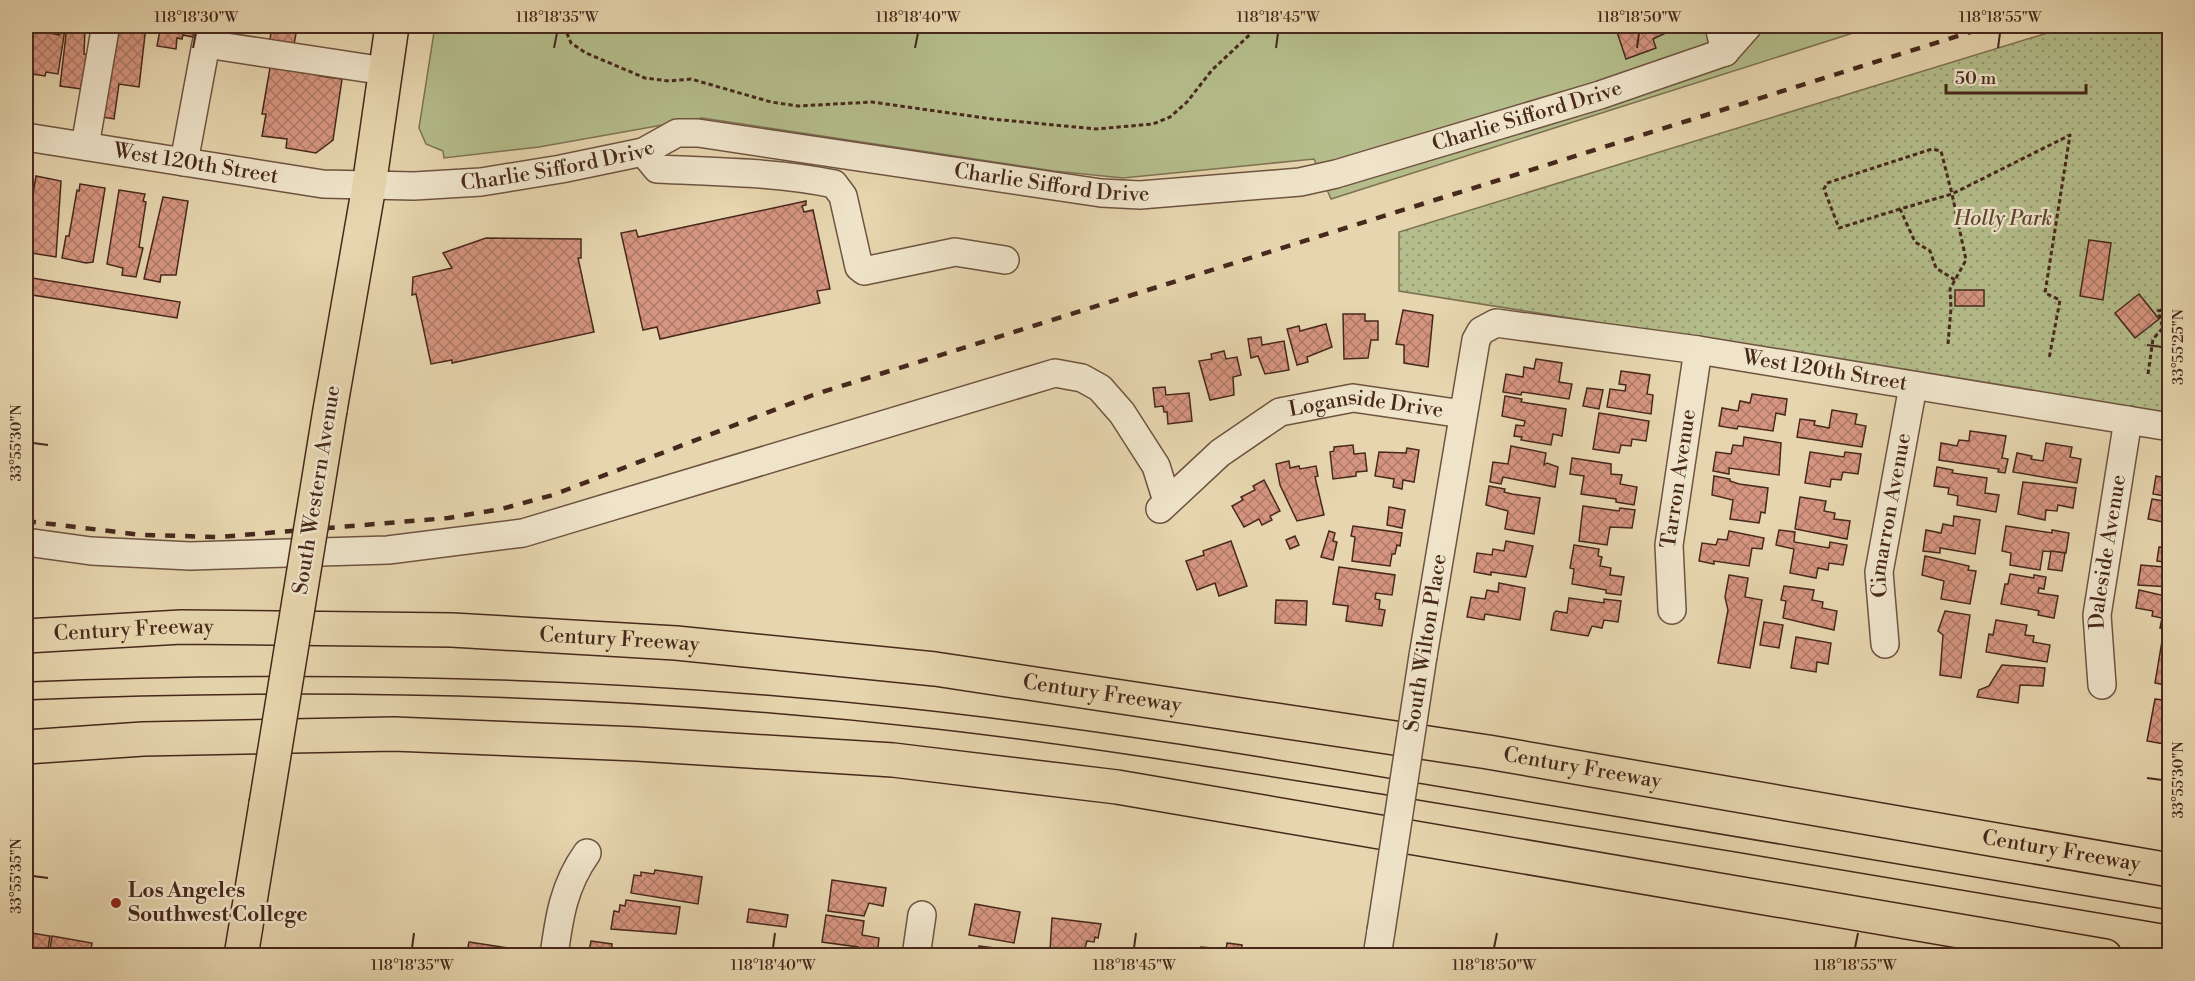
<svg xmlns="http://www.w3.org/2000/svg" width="2195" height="981" font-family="'Libre Bodoni',serif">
<defs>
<pattern id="park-dots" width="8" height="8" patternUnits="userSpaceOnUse" patternTransform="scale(1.5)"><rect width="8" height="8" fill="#b4bd8b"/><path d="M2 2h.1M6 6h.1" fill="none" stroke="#949a71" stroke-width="1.8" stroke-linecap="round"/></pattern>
<pattern id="building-cross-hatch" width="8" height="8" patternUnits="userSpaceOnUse" patternTransform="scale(1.5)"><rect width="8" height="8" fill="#d69580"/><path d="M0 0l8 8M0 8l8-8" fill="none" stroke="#af7a68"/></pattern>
</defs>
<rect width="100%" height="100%" fill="#e6d5ae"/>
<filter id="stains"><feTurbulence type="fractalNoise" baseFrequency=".00333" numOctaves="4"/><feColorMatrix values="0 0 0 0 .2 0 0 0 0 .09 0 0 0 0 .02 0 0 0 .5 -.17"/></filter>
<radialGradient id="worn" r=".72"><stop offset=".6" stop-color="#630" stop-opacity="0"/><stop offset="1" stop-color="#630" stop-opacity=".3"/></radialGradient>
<!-- grass -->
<path fill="#b4bd8b" stroke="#7e7254" stroke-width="1.5" d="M435 26H1875L1331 199 1314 159 1123 178 1054 171 702 118 539 147 444 158 443 151 426 144 419 128Z"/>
<!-- park -->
<path fill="url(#park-dots)" stroke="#7e7254" stroke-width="1.5" d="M2070 26H2169V413L1399 291V232Z"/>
<!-- building -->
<g fill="url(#building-cross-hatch)" stroke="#47281c" stroke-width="1.5">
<path d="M67 26 85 29 84 54 97 56 93 85 81 84V89L60 86Z"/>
<path d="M113 26H146L139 87 119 84 114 119 96 116Z"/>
<path d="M153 26H195L193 37 183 35 182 39 177 38 176 49 157 46 160 30 153 29Z"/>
<path d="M272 26 297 28 293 50 269 46Z"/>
<path d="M1615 26H1690L1681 32 1678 27 1653 39 1656 48 1626 59Z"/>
<path d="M29 28 59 35 60 28 65 29 58 74 46 72 45 76 26 73Z"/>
<path d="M271 62 321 70 320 76 342 79 333 140 316 153 286 148 287 139 262 136 266 114H262Z"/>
<path d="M36 176 61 181 56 257 31 253 33 239 26 238Z"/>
<path d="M80 184 105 188 93 262 86 263 62 258 66 236H69L77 190 79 191Z"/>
<path d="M119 190 145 194 143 201 146 202 139 247 143 248 136 277 122 275 123 268 107 264Z"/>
<path d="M163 197 188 201 176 275H161L160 282 144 279Z"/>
<path d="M806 201V205L802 206 804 212 813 210 830 289 817 291 820 303 660 339 657 327 643 330 621 233 636 230 638 237Z"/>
<path d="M486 238 581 239V258H578L594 332 452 363V360L431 364 416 294 412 295 413 277 452 268 443 253Z"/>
<path d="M2089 240 2111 243 2103 300 2080 296Z"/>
<path d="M26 277 180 302 177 318 26 294Z"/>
<rect x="1955" y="290" width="29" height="16"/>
<path d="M2139 294 2159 319 2135 338 2115 313Z"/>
<path d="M1403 310 1433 315 1428 367 1404 363V345L1396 344Z"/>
<path d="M1343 314H1365V321H1378V340H1371L1368 358 1344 359Z"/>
<path d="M1326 324 1332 347 1307 357 1308 362 1297 365 1287 329 1299 326 1300 331Z"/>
<path d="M1261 337 1262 345 1284 341 1289 370 1265 374 1258 356 1251 358 1248 339Z"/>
<path d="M1224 351 1226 359 1237 357 1241 375 1233 377 1234 395 1210 400 1199 361 1212 359 1211 354Z"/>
<path d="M1536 359 1562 363 1559 382 1572 384 1569 399 1522 392 1521 395 1503 392 1506 374 1523 377 1524 367 1534 369Z"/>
<path d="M1621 371 1650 375 1647 394 1653 395 1651 414 1607 407 1610 389 1625 391 1626 385 1619 384Z"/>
<path d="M1165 387 1166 395 1189 393 1192 421 1168 424 1167 412H1164L1163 406 1155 407 1153 388Z"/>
<path d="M1587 388 1603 390 1599 409 1583 406Z"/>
<path d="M1752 394 1787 399 1785 415 1776 413 1773 431 1738 426 1737 429 1719 426 1722 408 1738 411 1740 401 1750 403Z"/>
<path d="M1505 396 1522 399 1521 402 1566 409 1562 436 1553 434 1551 445 1521 440 1522 437 1514 436 1516 425 1524 426 1525 421 1502 416Z"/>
<path d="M1832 410 1857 414 1855 424 1866 426 1862 447 1797 437 1800 419 1815 421 1814 425 1829 428Z"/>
<path d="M1599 413 1649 421 1646 441 1632 439 1631 446 1621 445 1619 453 1593 449Z"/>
<path d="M1970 431 2006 436 2002 458 2008 459 2005 473 1998 472 1999 469 1939 460 1941 443 1957 446 1959 440 1969 441Z"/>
<path d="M1744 437 1781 443 1779 475 1729 468V474L1713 471 1716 452 1731 454 1733 445 1743 446Z"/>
<path d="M2046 443 2072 447 2070 457 2081 459 2077 483 2013 472 2017 453 2032 456 2031 459 2043 461Z"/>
<path d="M1353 445 1354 454 1365 453 1367 471 1356 472V476L1333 479 1330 452 1334 451V447Z"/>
<path d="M1511 446 1546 453 1544 465 1547 463 1558 467 1555 487 1503 477 1501 484 1490 482 1493 462 1508 464Z"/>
<path d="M1407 448 1419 450 1414 482 1403 480 1402 489 1393 487 1394 479 1375 476 1379 452 1406 453Z"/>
<path d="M1810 452 1844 457 1845 452 1861 454 1858 474 1843 472 1841 480 1831 479 1830 487 1805 483Z"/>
<path d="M1572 458 1611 464V474L1622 475 1620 484 1637 487 1634 505 1616 502V499L1581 494 1584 476 1570 474Z"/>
<path d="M1289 461 1290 468 1299 466 1300 469 1316 466 1318 476 1315 477 1324 515 1297 521 1280 485 1276 464Z"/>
<path d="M1937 467 1953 470 1952 473 1987 478 1985 493 1999 495 1996 512 1957 505 1958 496 1948 494 1949 488 1934 486Z"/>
<path d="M1714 476 1730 479V481L1739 484 1768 488 1765 513 1761 512 1759 523 1730 519 1733 500 1712 495Z"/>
<path d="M2156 476 2170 479V497L2153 494Z"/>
<path d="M1264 480 1280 511 1270 516 1272 520 1262 525 1259 519 1244 527 1232 506 1243 500 1241 497 1255 490 1253 486Z"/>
<path d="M2023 482 2076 488 2073 508 2058 505 2057 511 2046 510 2045 520 2018 514Z"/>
<path d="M1489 486 1505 489 1504 492 1512 494 1540 498 1534 534 1505 529 1508 511 1486 505Z"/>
<path d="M1800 497 1826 501 1824 511 1835 513 1834 519 1850 521 1847 539 1795 529Z"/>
<path d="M2152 499 2169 502 2170 528 2163 527V522L2148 519Z"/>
<path d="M1583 506 1619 511 1620 508 1635 510 1632 528 1610 527 1607 545 1579 541Z"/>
<path d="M1389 507 1405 510 1402 528 1387 525Z"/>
<path d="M1954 516 1980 520 1975 554 1940 548V553L1923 551 1926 530 1941 533 1943 524 1953 526Z"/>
<path d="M1353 526 1402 533 1400 546 1397 545 1395 554H1392L1390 566 1352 561 1355 537 1351 536Z"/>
<path d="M2006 526 2052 533V530L2069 533 2066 553 2043 551 2040 570 2010 565 2011 553 2002 551Z"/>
<path d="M1779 530 1795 532 1794 542 1829 548 1830 542 1847 545 1843 565 1829 563 1828 570 1818 568 1816 578 1790 573 1794 549 1776 545Z"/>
<path d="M1329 531 1335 533 1333 541 1337 542 1333 560 1321 557Z"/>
<path d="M1729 531 1764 538 1762 549 1752 548 1749 566 1714 561V564L1699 561 1702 543 1716 545 1718 539 1727 540Z"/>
<path d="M1295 536 1299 545 1290 549 1286 540Z"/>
<path d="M1231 541 1247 586 1219 596 1215 583 1197 590 1186 561 1204 555 1203 551Z"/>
<path d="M1506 541 1533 546 1526 577 1491 572V575L1474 572 1477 553 1492 555 1493 549 1504 551Z"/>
<path d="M1574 545 1599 549 1598 556 1602 557 1600 566 1611 568 1610 575 1624 577 1621 595 1606 593V590L1572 584 1574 569 1570 568Z"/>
<path d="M2159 547 2170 548V587L2138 585 2141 565 2164 567 2165 562 2157 561Z"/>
<path d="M2051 551 2065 553 2062 571 2048 569Z"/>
<path d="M1925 556 1969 566 1968 570 1976 571 1970 604 1941 599 1944 581 1922 575Z"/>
<path d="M1339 567 1395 575 1392 595 1376 593 1375 599 1380 600 1379 609 1385 610 1382 626 1346 621 1348 606 1333 604Z"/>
<path d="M2010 574 2034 578V575L2046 577 2044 589 2039 588 2038 593 2058 596 2054 618 2038 615 2039 611 2035 610 2001 604 2005 584H2008Z"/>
<path d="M1729 575 1748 578 1745 597 1762 600 1750 668 1718 663 1728 610 1725 597Z"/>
<path d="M1499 583 1525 588 1520 620 1485 614 1484 620 1467 617 1471 597 1485 599 1487 590 1498 592Z"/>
<path d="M1784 586 1814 590 1812 600 1823 602 1822 608 1837 611 1834 630 1783 618 1786 601 1781 600Z"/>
<path d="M2139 590 2170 597V629L2160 628 2162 618 2152 616 2153 611 2136 608Z"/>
<path d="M1569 598 1604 603V599L1621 601 1618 622 1604 620 1602 628 1592 626 1588 636 1551 630 1554 613 1556 611 1567 613Z"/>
<path d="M1276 600 1307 601 1306 625 1275 623Z"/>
<path d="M1945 611 1970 615 1961 678 1940 675 1943 635 1938 631Z"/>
<path d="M1996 620 2027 625 2025 635 2034 636 2033 642 2050 645 2047 662 1986 652 1989 634 1993 635Z"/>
<path d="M1764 622 1783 625 1779 648 1760 645Z"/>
<path d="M1796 637 1831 643 1828 664 1817 662 1816 672 1791 668Z"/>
<path d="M2162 641 2170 642V686L2155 683Z"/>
<path d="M2002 665 2045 668 2043 686 2020 685 2018 703 1977 697 1979 690 1989 686Z"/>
<path d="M2155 699 2170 701V745L2147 741Z"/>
<path d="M655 870 702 877 698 904 631 893 634 875 641 876V872L654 874Z"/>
<rect x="26" y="877" width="7" height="38"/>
<path d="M832 880 886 888 883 906 869 903 864 916 828 911Z"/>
<path d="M626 900 680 907 676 934 611 929 614 911 619 912 620 905 625 906Z"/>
<path d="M975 904 1020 912 1014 943 969 935Z"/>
<path d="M749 909 788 915 786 927 747 922Z"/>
<path d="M826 915 864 921 862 935 879 938 877 956 857 953 858 947 822 942Z"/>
<path d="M1052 918 1101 924 1098 938 1095 937 1094 942 1087 941 1083 955 1050 950Z"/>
<path d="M26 932 50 936 47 956H26Z"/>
<path d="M52 936 92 943 90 956H49Z"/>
<path d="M591 941 612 944 611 956H588Z"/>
<path d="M469 942 515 949 514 956H466Z"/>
<path d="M1227 943 1242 945 1241 956H1196L1197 949H1201V947L1226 949Z"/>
<path d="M979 946 1025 952 1024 956H977Z"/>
</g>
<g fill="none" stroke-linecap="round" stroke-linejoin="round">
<!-- minor casing -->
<g stroke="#6f5340" stroke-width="30">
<g id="minor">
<path d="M1719 26 1725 52"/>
<path d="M1725 52 1748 26"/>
<path id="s1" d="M26 137 323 184 414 186 481 182 561 169 643 152 677 133H698L1101 193 1140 195 1300 182 1336 174 1600 95 1725 52"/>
<path d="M85 146 105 30"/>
<path d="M643 152 657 169C717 172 776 172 834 184L843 196 859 267 864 271 955 252 1005 260"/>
<path d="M184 162 206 44 385 71"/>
<path id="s2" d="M1160 509 1220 453 1280 412 1353 398 1463 414"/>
<path d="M26 542 91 551 190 556 388 550 523 533 1055 373 1082 378 1100 388 1122 413 1156 466 1167 501"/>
<path id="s3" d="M1672 610 1669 545 1698 350"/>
<path id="s4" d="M1885 644 1879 572 1913 386"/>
<path id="s5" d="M1423 656 1476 340 1481 331 1496 323 1698 350 2170 427"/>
<path id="s6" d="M2102 685 2097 615 2128 420"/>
<path d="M554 956C559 917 564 885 587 853"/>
<path d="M916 956 922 915"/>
<path d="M1377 956 1381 931"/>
</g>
</g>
<!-- major casing -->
<g stroke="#47281c" stroke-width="36">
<g id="major">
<path d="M330 410 369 186 392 26"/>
<path d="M241 956 266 804"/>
</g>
</g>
<!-- highway casing -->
<g stroke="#47281c" stroke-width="36">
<g id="highway">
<path id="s7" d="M26 636 181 627 452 630 676 643 935 669 1488 752 2170 870"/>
<path d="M26 747 143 739 394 734 637 744 893 760 1117 787 2105 956"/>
</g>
</g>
<!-- path -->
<g stroke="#47281c" stroke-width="3" stroke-dasharray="4.5 3" stroke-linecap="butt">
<path d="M564 26 571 43 586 53 645 78 669 81 691 79 771 102 798 106 872 102 992 119 1096 129 1153 124 1170 117 1187 102 1212 70 1259 26"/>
<path d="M1900 209 1839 228 1824 189 1827 183 1932 149 1941 151 1952 194 1900 209 1915 242 1930 251 1936 268 1955 280"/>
<path d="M1948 344 1951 308 1950 289 1966 260 1952 194 2070 135 2045 293 2060 300 2049 359"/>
<path d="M2148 374 2153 339 2163 328 2158 311 2170 308"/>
</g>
<!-- minor -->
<use href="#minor" stroke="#efe4ca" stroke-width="27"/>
<!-- major -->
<use href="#major" stroke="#e6d5ae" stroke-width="33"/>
<!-- highway -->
<use href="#highway" stroke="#e6d5ae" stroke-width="33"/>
<!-- tram -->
<g stroke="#47281c" stroke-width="1.5">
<path d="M26 682C319 670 612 677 904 708 1102 729 1298 763 1495 796 1720 834 1945 872 2170 910"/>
<path d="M26 700C329 687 634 695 936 729 1102 748 1266 776 1430 802 1677 842 1923 883 2170 925"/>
</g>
<!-- rail -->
<path stroke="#47281c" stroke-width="4.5" stroke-dasharray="10 10" stroke-linecap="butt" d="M26 521 142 535 219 537 448 518 501 509 553 495 813 395 1990 26"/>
<!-- minor-bridge casing -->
<g stroke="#6f5340" stroke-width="30" stroke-linecap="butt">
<path id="minor-bridge" d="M1381 931 1423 656"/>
</g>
<!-- major-bridge casing -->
<g stroke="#47281c" stroke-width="36" stroke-linecap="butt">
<path id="major-bridge" d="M266 804 330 410"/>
</g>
<!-- minor-bridge -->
<use href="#minor-bridge" stroke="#efe4ca" stroke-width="27"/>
<!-- major-bridge -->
<use href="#major-bridge" stroke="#e6d5ae" stroke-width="33"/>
</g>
<!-- ticks -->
<path fill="none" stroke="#47281c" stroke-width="2" d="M193 48 196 33M554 48 557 33M915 48 918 33M1276 48 1278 33M1637 48 1639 33M1998 48 2000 33M2147 345 2162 347M33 443 48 445M2147 778 2162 780M33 876 48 878M412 948 414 933M773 948 775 933M1134 948 1136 933M1494 948 1497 933M1855 948 1858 933"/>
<!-- markers -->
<circle fill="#8f2418" stroke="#efe4ca" stroke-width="2" cx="116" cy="903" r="6"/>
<g text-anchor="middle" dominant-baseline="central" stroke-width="5" stroke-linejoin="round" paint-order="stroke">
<!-- street labels -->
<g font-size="21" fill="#47281c" stroke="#efe4ca">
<text stroke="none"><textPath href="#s1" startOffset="1527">Charlie Sifford Drive</textPath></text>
<text stroke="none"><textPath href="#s1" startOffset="537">Charlie Sifford Drive</textPath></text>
<text stroke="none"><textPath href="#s1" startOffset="172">West 120th Street</textPath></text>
<text stroke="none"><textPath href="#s1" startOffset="1041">Charlie Sifford Drive</textPath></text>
<text stroke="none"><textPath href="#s5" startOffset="680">West 120th Street</textPath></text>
<text stroke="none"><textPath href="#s2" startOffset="242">Loganside Drive</textPath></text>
<text stroke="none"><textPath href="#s3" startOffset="132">Tarron Avenue</textPath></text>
<text transform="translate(317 490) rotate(-81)">South Western Avenue</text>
<text stroke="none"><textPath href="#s4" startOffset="130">Cimarron Avenue</textPath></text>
<text stroke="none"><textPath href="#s6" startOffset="134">Daleside Avenue</textPath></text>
<text stroke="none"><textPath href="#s7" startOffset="108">Century Freeway</textPath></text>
<text stroke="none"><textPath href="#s7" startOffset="594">Century Freeway</textPath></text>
<text transform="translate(1426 643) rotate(-81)">South Wilton Place</text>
<text stroke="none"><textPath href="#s7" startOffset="1080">Century Freeway</textPath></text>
<text stroke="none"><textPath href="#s7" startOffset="1566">Century Freeway</textPath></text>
<text stroke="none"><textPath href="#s7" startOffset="2052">Century Freeway</textPath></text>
</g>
<!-- park labels -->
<g font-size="21" font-style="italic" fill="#5d4632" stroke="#efe4ca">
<text x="2003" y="219">Holly Park</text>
</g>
<!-- poi labels -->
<g font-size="21" font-weight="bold" fill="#47281c" stroke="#efe4ca" text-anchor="start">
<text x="128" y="891">Los Angeles<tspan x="128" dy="24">Southwest College</tspan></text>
</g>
</g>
<!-- margin -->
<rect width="2195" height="981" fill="none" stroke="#e6d5ae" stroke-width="66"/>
<!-- scale -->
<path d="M1946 84v9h140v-9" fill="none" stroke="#47281c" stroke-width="3"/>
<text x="1955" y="84" font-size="18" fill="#47281c" stroke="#efe4ca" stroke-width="4.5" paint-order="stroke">50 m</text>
<rect x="33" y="33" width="2129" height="915" fill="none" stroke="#47281c" stroke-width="2"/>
<g font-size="15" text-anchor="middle" fill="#47281c">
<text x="196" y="22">118°18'30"W</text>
<text x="557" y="22">118°18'35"W</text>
<text x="918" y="22">118°18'40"W</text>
<text x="1278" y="22">118°18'45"W</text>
<text x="1639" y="22">118°18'50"W</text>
<text x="2000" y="22">118°18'55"W</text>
<text transform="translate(2178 347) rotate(-90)" y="5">33°55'25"N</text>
<text transform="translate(16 443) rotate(-90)" y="5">33°55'30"N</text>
<text transform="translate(2178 780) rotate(-90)" y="5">33°55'30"N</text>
<text transform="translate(16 876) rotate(-90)" y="5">33°55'35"N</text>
<text x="412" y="970">118°18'35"W</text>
<text x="773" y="970">118°18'40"W</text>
<text x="1134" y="970">118°18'45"W</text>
<text x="1494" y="970">118°18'50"W</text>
<text x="1855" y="970">118°18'55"W</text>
</g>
<rect width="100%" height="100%" filter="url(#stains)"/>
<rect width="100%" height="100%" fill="url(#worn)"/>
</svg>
